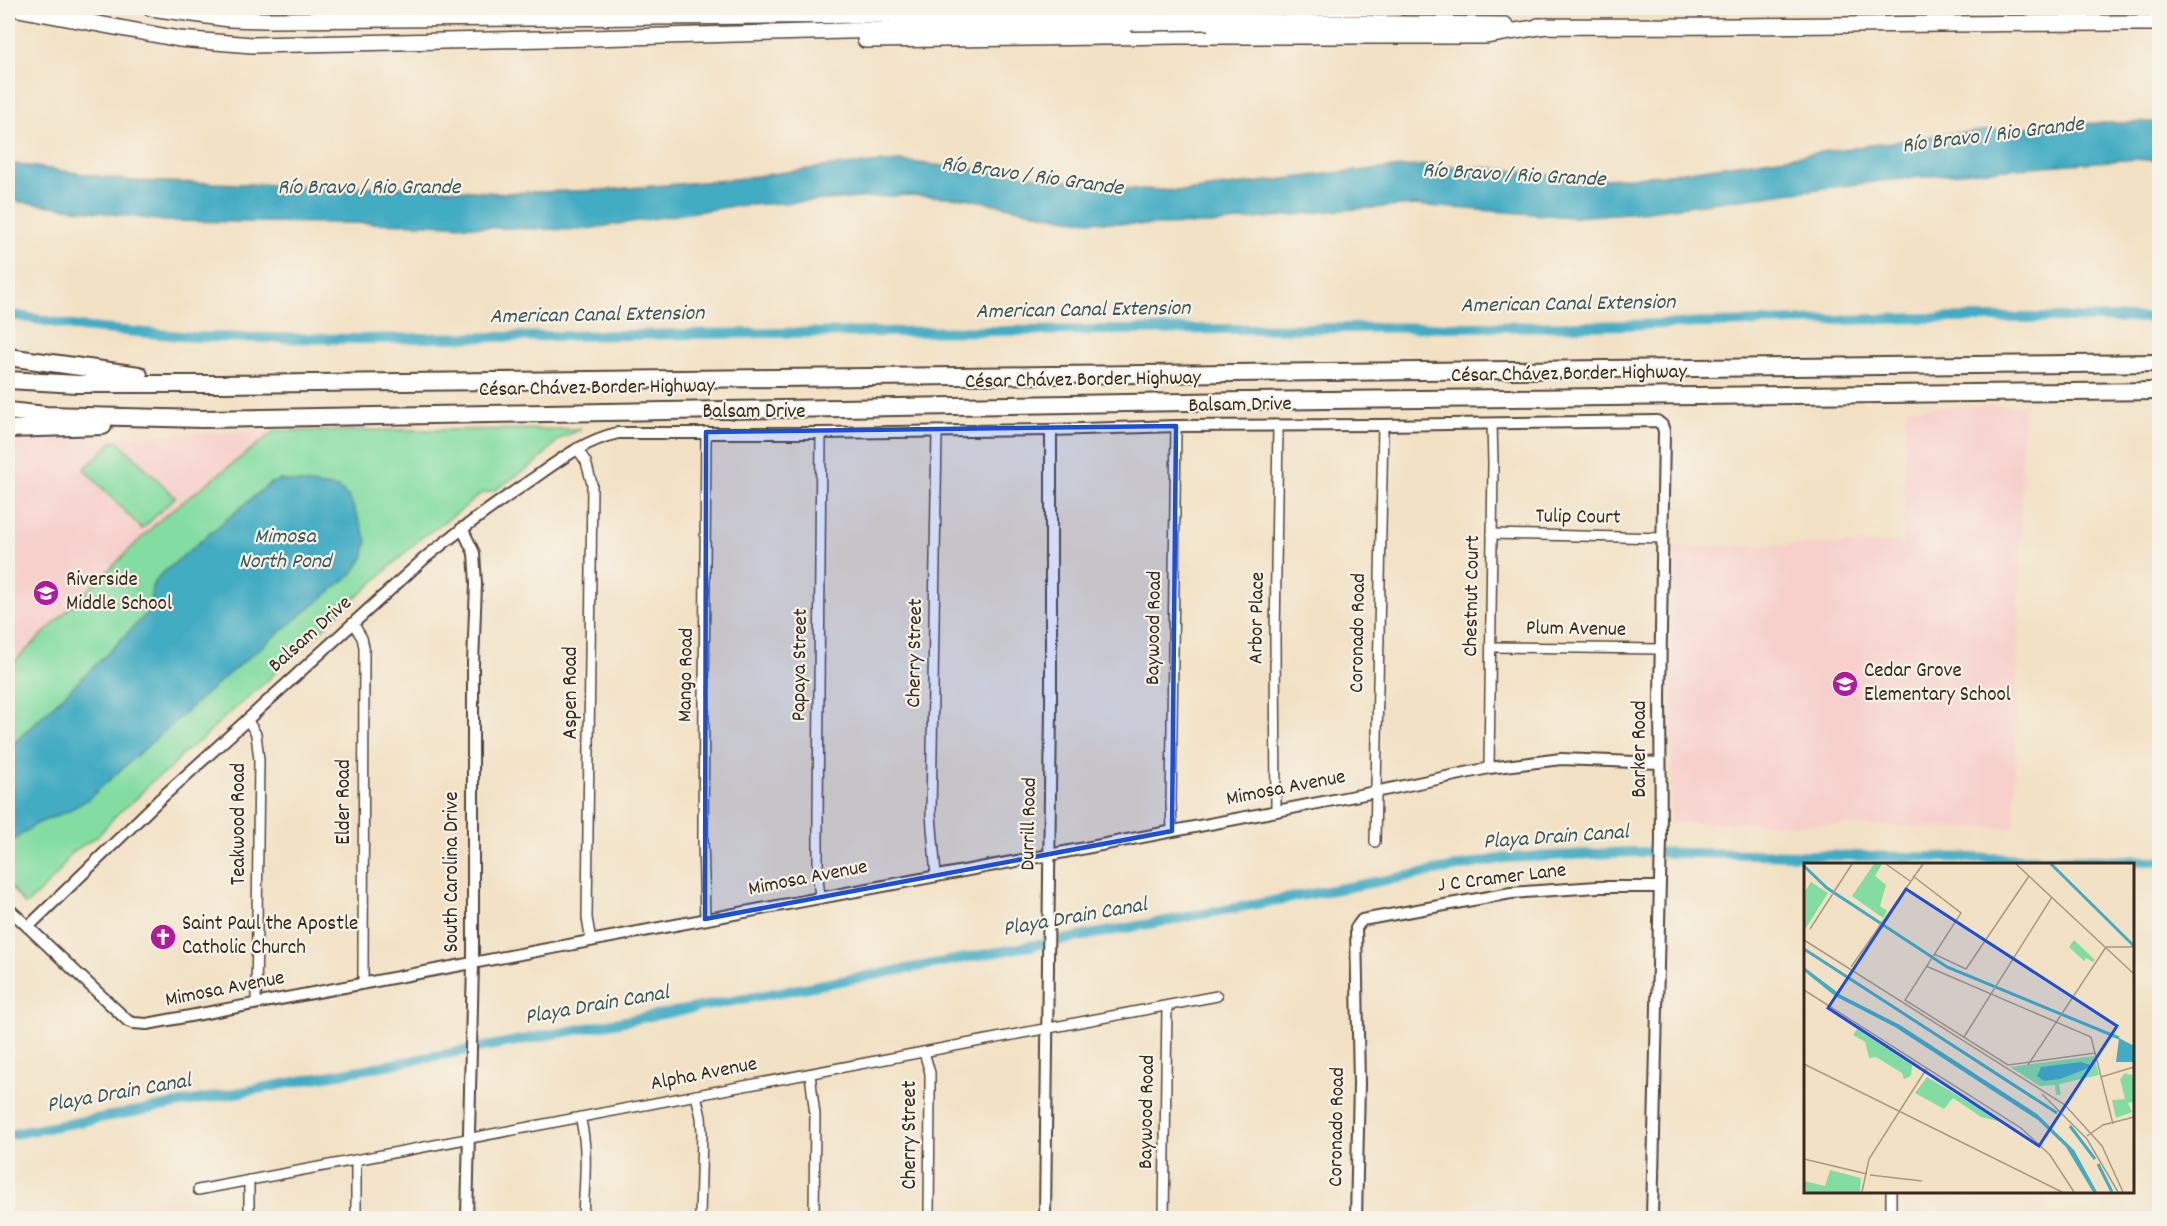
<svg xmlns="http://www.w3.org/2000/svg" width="2167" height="1226" font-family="Dekko,sans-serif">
<rect width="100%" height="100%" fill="#f7f3e8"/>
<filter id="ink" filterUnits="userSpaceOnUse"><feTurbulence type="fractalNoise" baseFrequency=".0167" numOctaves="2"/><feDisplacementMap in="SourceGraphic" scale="12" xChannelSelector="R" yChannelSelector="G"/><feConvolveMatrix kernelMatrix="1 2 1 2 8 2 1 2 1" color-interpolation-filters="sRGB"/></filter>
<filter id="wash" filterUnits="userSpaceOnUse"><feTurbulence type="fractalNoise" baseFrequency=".008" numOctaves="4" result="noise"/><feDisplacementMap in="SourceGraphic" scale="24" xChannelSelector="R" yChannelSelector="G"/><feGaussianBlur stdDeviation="1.35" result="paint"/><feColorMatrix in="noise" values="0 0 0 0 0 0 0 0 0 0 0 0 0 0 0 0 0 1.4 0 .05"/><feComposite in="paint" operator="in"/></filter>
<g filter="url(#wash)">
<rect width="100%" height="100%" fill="#f2e1c4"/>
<!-- built -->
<g fill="#f7d0cc">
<path d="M2023 405 2014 828 1671 822 1675 547 1903 543 1906 408Z"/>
<path d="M275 431 162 518 8 668V440Z"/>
</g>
<!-- green -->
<g fill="#83dda3" stroke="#5f8460" stroke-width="1.5">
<path d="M581 429 559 439 536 463 495 490 480 494 461 510 422 537 364 591 346 605 308 644 287 660 269 679 219 722 205 737 183 753 171 768 151 782 136 799 117 814 98 836 72 852 56 876 27 904H24L8 883V668L162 518 275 431Z"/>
<path d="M113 441H118L175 497 142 529 84 469Z"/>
</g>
<!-- water -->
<g fill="#43acc3" stroke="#3f6b70" stroke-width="1.5">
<path d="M2159 122V161L2136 159 1979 171 1872 182 1640 212 1573 217 1415 205 1328 211 1210 224 1143 225 1067 219 966 198 907 195 733 206 580 230 502 228 429 224 165 221 8 200V163L133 181 314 186 423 187 498 193 604 190 727 180 831 166 900 161 1027 175 1115 188 1184 191 1334 173 1426 165 1491 168 1593 180 1661 175 1940 135 2060 124Z"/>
<path d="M280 480 338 488 349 497 367 540 363 558 353 573 227 675 87 800 68 811 36 824 8 844V752L12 745 108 653 146 614 150 606 152 586 159 576 269 484Z"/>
</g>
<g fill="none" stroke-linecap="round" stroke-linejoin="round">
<!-- canal -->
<g stroke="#43acc3" stroke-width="10">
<path d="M8 314 79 327 193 337 358 339 762 333 1583 326 1924 318H2160"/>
<path d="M8 1135 1505 858 1632 852 2160 861"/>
</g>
</g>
</g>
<g filter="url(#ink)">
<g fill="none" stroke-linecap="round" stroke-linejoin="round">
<!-- minor casing -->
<g stroke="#564537" stroke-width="12">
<g id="minor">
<path d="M577 448 586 462 592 484 587 918 591 941"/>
<path d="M1492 534 1663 538"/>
<path d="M353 623 362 638 364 647 363 984"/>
<path d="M1491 647 1661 649"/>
<path d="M247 719 256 734 259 760 256 1003"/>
<path d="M1489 768 1493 463 1492 424"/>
<path d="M1276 811 1275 639 1278 425"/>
<path d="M1172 831 1171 802 1176 426"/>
<path d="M1375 842 1383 425"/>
<path d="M936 876 931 815 937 431"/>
<path d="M820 897 818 878V817L821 433"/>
<path d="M705 919 703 837 706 432"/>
<path d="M924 1052 930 1073V1094L929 1218"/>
<path d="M810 1074 815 1115 814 1218"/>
<path d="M696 1095 701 1117 702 1131 700 1218"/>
<path d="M580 1117C589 1150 584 1185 583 1218"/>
<path d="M249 1180V1218"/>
<path d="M198 1190 1217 996"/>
<path d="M356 1218V1160"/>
<path d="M1164 1218 1167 1006"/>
<path d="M1891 1218V1192"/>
</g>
</g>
<!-- tertiary casing -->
<g stroke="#564537" stroke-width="14">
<g id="tertiary">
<path d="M462 528 474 553 476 584 473 664V963L467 1218"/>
<path d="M8 908 128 1021 133 1023 147 1024 1049 855 1375 792 1489 768 1561 759 1660 763"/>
<path d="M28 927 158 801 426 557C461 529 497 503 534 478 561 459 586 440 618 433H821L1051 430 1176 426 1383 425 1657 421 1662 425 1664 431 1660 698 1661 839 1652 1218"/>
<path d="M1045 1218 1051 708V430"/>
<path d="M1356 1218 1359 1084 1356 928 1362 920 1511 893 1597 887H1659"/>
</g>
</g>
<!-- trunk casing -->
<g stroke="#564537" stroke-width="18">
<g id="trunk">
<path d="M13 8 179 39 252 45 592 38 1131 23"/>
<path d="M151 8 229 19 266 20 1021 14 1130 9"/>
<path d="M1209 8H1398"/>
<path d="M1208 22 1505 25"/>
<path d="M1538 26C1745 28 1952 22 2160 23"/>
<path d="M865 40 1177 36H1485L1546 26"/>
</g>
</g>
<!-- motorway casing -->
<g stroke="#564537" stroke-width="20">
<g id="motorway">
<path d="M8 357 139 375"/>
<path d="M8 380 77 384H220L2160 363"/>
<path d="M8 411 46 415 203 419 1245 401 2160 391"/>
<path d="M8 429 103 426"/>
</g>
</g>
<!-- minor -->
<use href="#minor" stroke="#fff" stroke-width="9"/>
<!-- tertiary -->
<use href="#tertiary" stroke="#fff" stroke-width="10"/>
<!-- trunk -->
<use href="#trunk" stroke="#fff" stroke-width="15"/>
<!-- motorway -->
<use href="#motorway" stroke="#fff" stroke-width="16"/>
<!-- trunk-bridge casing -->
<g stroke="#564537" stroke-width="18" stroke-linecap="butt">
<g id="trunk-bridge">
<path d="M1130 9 1209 8"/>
<path d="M1131 23 1208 22"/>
</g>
</g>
<!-- trunk-bridge -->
<use href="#trunk-bridge" stroke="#fff" stroke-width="15"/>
</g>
</g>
<!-- marked area -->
<path fill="#1d4ed8" fill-opacity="0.2" stroke="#1d4ed8" stroke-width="4.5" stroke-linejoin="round" d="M1176 426 1172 831 705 919 706 432Z"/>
<!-- icons -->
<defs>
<g id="school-disc" transform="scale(1.35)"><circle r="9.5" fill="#b5179e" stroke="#f7f3e8"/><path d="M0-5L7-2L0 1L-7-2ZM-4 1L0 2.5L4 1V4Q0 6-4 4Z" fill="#fff"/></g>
<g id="church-disc" transform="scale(1.35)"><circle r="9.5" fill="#b5179e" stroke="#f7f3e8"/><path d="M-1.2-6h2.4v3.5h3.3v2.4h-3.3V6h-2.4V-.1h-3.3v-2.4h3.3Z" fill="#fff"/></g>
</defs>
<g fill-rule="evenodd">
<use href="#school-disc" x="46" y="593"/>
<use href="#school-disc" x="1845" y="684"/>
<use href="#church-disc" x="163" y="937"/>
</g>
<g text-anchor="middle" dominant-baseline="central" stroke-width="4.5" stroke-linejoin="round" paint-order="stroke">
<!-- street labels -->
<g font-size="21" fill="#3b2a1e" stroke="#f7f3e8">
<text transform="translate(1569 375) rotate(-1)">César Chávez Border Highway</text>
<text transform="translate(1083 381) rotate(-1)">César Chávez Border Highway</text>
<text transform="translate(597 389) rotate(-1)">César Chávez Border Highway</text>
<text transform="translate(1240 406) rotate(-1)">Balsam Drive</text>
<text x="754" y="413">Balsam Drive</text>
<text transform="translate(1578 518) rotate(1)">Tulip Court</text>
<text transform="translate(1473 596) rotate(-89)">Chestnut Court</text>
<text transform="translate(1258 618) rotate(-89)">Arbor Place</text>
<text transform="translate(1155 628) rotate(-89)">Baywood Road</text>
<text transform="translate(1576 630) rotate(1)">Plum Avenue</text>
<text transform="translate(1359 633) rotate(-89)">Coronado Road</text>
<text transform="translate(311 635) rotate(-42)">Balsam Drive</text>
<text transform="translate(916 653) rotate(-89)">Cherry Street</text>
<text transform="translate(801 665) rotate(-89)">Papaya Street</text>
<text transform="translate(687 675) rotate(-89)">Mango Road</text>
<text transform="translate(572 693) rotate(-90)">Aspen Road</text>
<text transform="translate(1641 749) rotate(-90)">Barker Road</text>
<text transform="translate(1286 789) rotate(-11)">Mimosa Avenue</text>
<text transform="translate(345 802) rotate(-90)">Elder Road</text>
<text transform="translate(240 824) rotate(-90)">Teakwood Road</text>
<text transform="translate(1030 824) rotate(-89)">Durrill Road</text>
<text transform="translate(453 872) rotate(-90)">South Carolina Drive</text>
<text transform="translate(808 879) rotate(-11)">Mimosa Avenue</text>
<text transform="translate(1502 879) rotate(-7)">J C Cramer Lane</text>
<text transform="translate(225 990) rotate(-11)">Mimosa Avenue</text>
<text transform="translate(704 1075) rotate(-11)">Alpha Avenue</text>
<text transform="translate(1148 1112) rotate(-89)">Baywood Road</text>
<text transform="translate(1338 1127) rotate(-89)">Coronado Road</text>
<text transform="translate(911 1135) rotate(-90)">Cherry Street</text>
</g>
<!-- poi labels -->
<g font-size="21" fill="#3b2a1e" stroke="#f7f3e8" text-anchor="start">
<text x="66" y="581">Riverside<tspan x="66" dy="24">Middle School</tspan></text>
<text x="1864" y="672">Cedar Grove<tspan x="1864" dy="24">Elementary School</tspan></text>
<text x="182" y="925">Saint Paul the Apostle<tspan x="182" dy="24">Catholic Church</tspan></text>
</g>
<!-- water labels -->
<g font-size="22" font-style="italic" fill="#3e5858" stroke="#f7f3e8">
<text transform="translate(1993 136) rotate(-7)">Río Bravo / Rio Grande</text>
<text transform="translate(1514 176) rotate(3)">Río Bravo / Rio Grande</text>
<text transform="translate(1032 177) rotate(8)">Río Bravo / Rio Grande</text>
<text x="369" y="188">Río Bravo / Rio Grande</text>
<text transform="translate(1568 305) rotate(-1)">American Canal Extension</text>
<text transform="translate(1083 311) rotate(-1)">American Canal Extension</text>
<text transform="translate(597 316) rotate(-1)">American Canal Extension</text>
<text x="285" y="537">Mimosa<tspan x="285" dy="25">North Pond</tspan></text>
<text transform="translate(1556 838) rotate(-4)">Playa Drain Canal</text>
<text transform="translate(1075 918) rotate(-10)">Playa Drain Canal</text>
<text transform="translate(597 1006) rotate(-10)">Playa Drain Canal</text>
<text transform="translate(119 1094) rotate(-10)">Playa Drain Canal</text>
</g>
</g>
<!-- overview -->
<g transform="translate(1804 863)">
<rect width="330" height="330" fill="#f2e1c4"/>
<path d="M70 1H78L71 13 82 22 76 43 83 48 79 55 48 33ZM7 19 24 30 0 68V30ZM270 77 291 97 289 99 282 95 280 98 265 84ZM53 166 108 202 107 213 100 216 98 210 72 194 65 195 61 179 49 172ZM290 193 295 212 255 221 257 232H252L251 222 236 223 206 204ZM321 210 328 212 330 219V239L324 240 328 249 312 255 308 237 321 236 316 216ZM123 214 198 259 177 254 149 235 140 246 111 230ZM26 307 57 315 56 329H0V318L21 323Z" fill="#83dda3"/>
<path d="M0 104 37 132 96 162 233 251 270 287 293 329H289L262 284 234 257 91 164 31 133 0 108ZM315 175 330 183V199H312ZM277 199 290 203 256 216 240 218 233 213 237 204Z" fill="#43acc3"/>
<path fill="none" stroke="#43acc3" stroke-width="3" d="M247 1 330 83M0 3 23 25 143 104 315 175M0 86 253 250M266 263 291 296M294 301 308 329"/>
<path fill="none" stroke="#a99882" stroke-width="1.5" d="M82 1 106 18M212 1 330 111M109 13 157 50 101 137 204 202 291 190M6 66 48 1M0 77 261 242 298 283 319 329M302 84H330M130 91 162 106 225 13M122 103 287 174 309 261M47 104 119 1M0 127 217 265 246 292 270 329M160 174 248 34M0 201 258 329M224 202 302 84M297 214 330 204M238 231 283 276 314 329M283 273 299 262 330 254M0 296 63 311M66 312 118 318M58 329 65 296 123 205"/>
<path fill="#1d4ed8" fill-opacity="0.15" stroke="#1d4ed8" stroke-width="3" d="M102 26 313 163 235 283 24 145Z"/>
<rect width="330" height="330" fill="none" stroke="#3b2a1e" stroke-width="3"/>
</g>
<!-- margin -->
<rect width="2167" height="1226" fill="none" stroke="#f7f3e8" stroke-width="30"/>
</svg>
